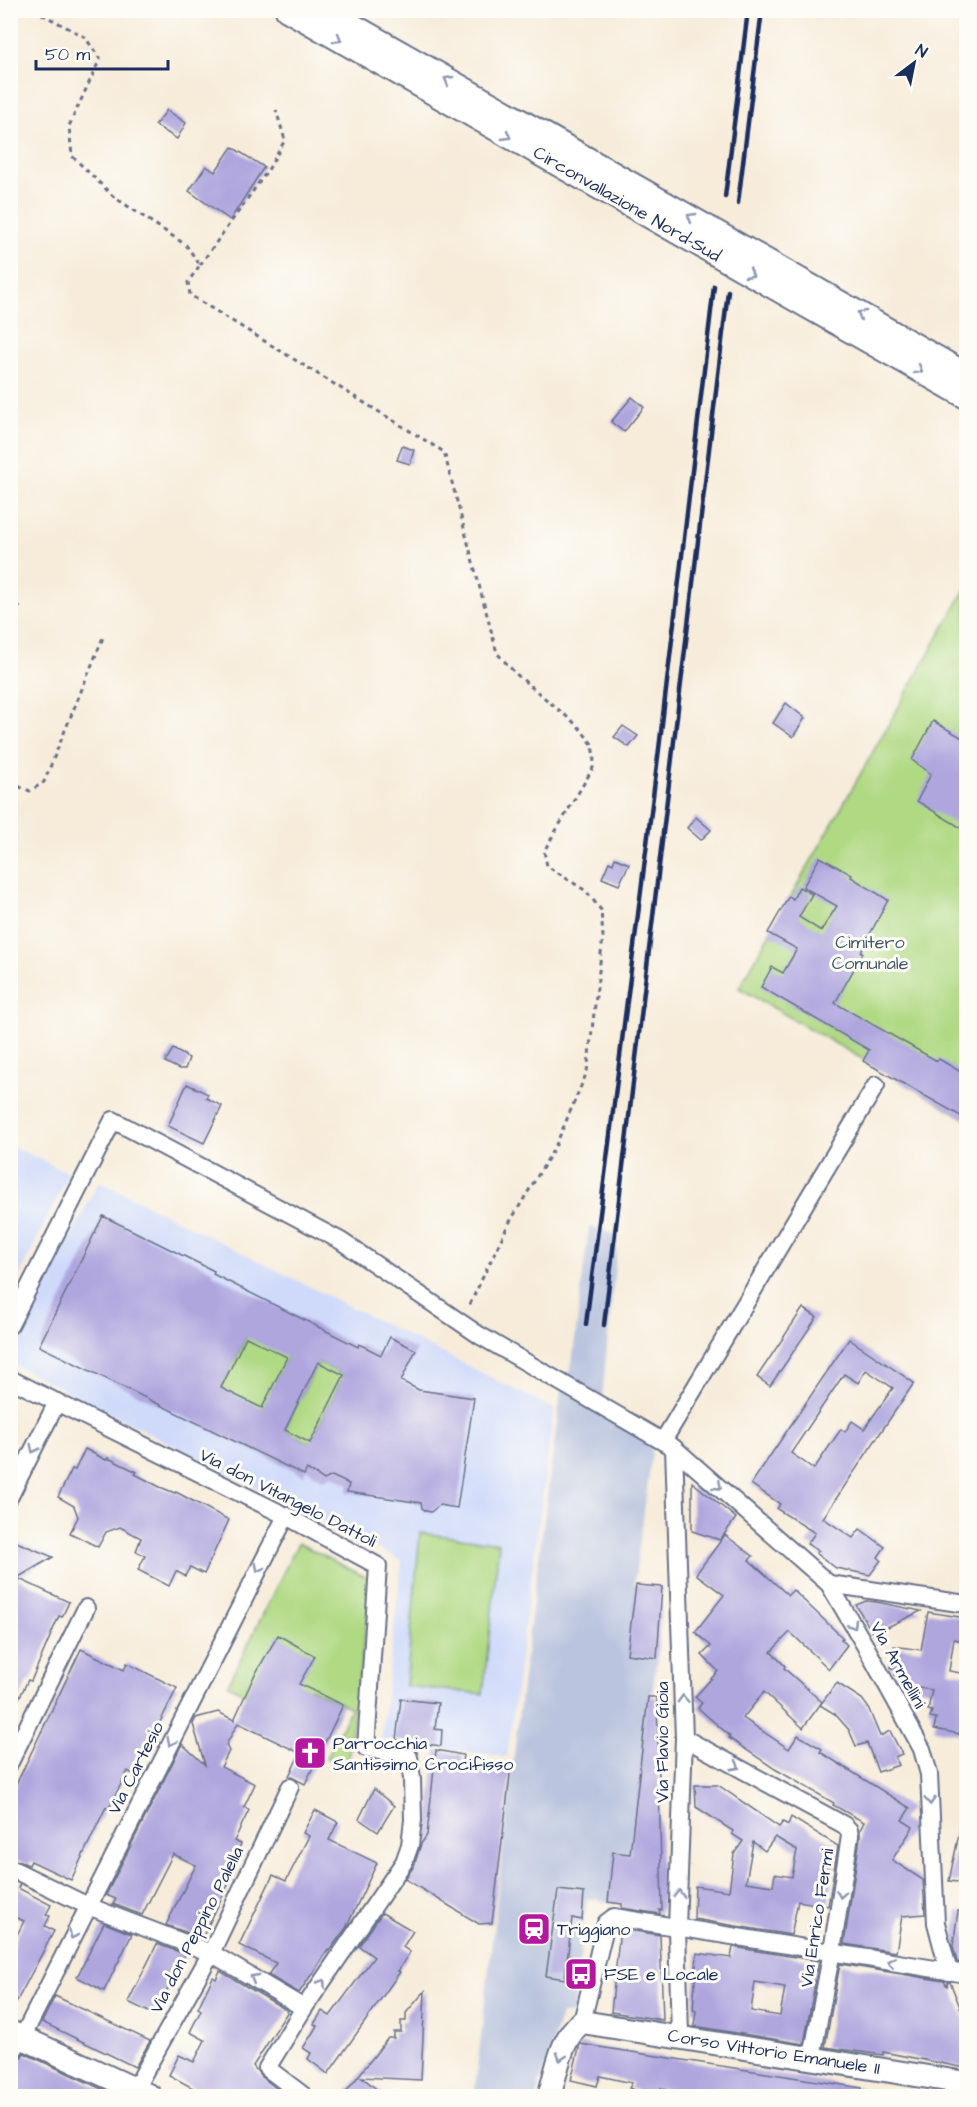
<svg xmlns="http://www.w3.org/2000/svg" width="977" height="2107" font-family="'Architects Daughter',sans-serif">
<rect width="100%" height="100%" fill="#fdfcf7"/>
<filter id="ink" filterUnits="userSpaceOnUse"><feTurbulence type="fractalNoise" baseFrequency=".0167" numOctaves="2"/><feDisplacementMap in="SourceGraphic" scale="12" xChannelSelector="R" yChannelSelector="G"/><feConvolveMatrix kernelMatrix="1 2 1 2 8 2 1 2 1" color-interpolation-filters="sRGB"/></filter>
<filter id="wash" filterUnits="userSpaceOnUse"><feTurbulence type="fractalNoise" baseFrequency=".008" numOctaves="4" result="noise"/><feDisplacementMap in="SourceGraphic" scale="24" xChannelSelector="R" yChannelSelector="G"/><feGaussianBlur stdDeviation="1.35" result="paint"/><feColorMatrix in="noise" values="0 0 0 0 0 0 0 0 0 0 0 0 0 0 0 0 0 1.4 0 .05"/><feComposite in="paint" operator="in"/></filter>
<g filter="url(#wash)">
<rect width="100%" height="100%" fill="#f7ecda"/>
<!-- built -->
<g fill="#cfdafa">
<path d="M11 1146 69 1173 11 1293Z"/>
<path d="M99 1181 554 1409 507 1757 381 1739 402 1561 11 1363 10 1358Z"/>
</g>
<!-- industrial -->
<path fill="#bac4de" d="M589 1227 618 1235 602 1399 653 1445 634 1584 662 1587 657 1658 622 1905 587 1898 573 2013 561 2014 536 2096H474L524 1669 561 1392 572 1363Z"/>
<!-- green -->
<g fill="#b0d983" stroke="#668470" stroke-width="1.5">
<path d="M966 588V1119L739 988Z"/>
<path d="M251 1328C265 1348 267 1349 291 1349L259 1416C243 1397 242 1397 217 1396Z"/>
<path d="M318 1362 344 1375 310 1443 285 1430Z"/>
<path d="M420 1533 499 1543 483 1694 406 1686Z"/>
<path d="M298 1543 372 1580 347 1768 326 1758 351 1708 310 1688 293 1720 228 1685Z"/>
</g>
<g id="blocks">
<!-- building -->
<g fill="#afa6de" fill-rule="evenodd">
<path d="M167 110 186 123 177 139 155 125Z"/>
<path d="M232 147 264 167 230 220 189 191 206 166 215 172Z"/>
<path d="M632 397 644 407 624 432 611 422Z"/>
<path d="M402 446 414 450 410 464 397 460Z"/>
<path d="M786 703 805 718 793 737 773 723Z"/>
<path d="M933 721 966 740V831L917 801 931 774 912 760Z"/>
<path d="M623 726 638 736 629 747 614 737Z"/>
<path d="M696 817 711 830 701 840 687 828Z"/>
<path d="M820 857 852 875 851 877 888 900 869 936 861 952 863 953 835 1003 937 1061 939 1059 966 1075V1119L863 1061 869 1050 761 987 772 967 783 973 797 949 768 933 789 896 793 899 799 887 812 894 799 917 821 931 837 906 803 887Z"/>
<path d="M615 858 629 864 619 885 602 878 609 862 613 864Z"/>
<path d="M173 1049 189 1058 185 1069H179L165 1062Z"/>
<path d="M187 1084 208 1094 206 1098 222 1106 204 1143 168 1126Z"/>
<path d="M103 1216 214 1271 213 1274 358 1347 359 1344 381 1355 390 1337 416 1350 401 1381 419 1390 474 1398 457 1508 439 1505 431 1512 426 1511 422 1508 421 1503 347 1492 349 1484 332 1476 324 1480 307 1469 304 1475 39 1346ZM246 1337 287 1357 262 1408 221 1388ZM318 1362 344 1375 310 1443 285 1430Z"/>
<path d="M803 1308 817 1317 770 1386 757 1377Z"/>
<path d="M849 1339 914 1383 823 1518 853 1538 860 1529 885 1547 878 1557 881 1560 870 1575 836 1568 816 1553 819 1551 807 1544 815 1533 777 1509 780 1504 751 1484ZM866 1370 893 1388 864 1429 852 1421 845 1432 841 1429 814 1469 791 1453 844 1374 858 1383Z"/>
<path d="M85 1449 106 1460 108 1458 137 1472 135 1474 160 1487 175 1493 176 1492 229 1520 204 1574 190 1567 185 1576 176 1571 169 1586 138 1570 145 1556 136 1551 141 1538 120 1527 106 1532 98 1547 70 1533 78 1517 74 1506 58 1497 72 1469 75 1470Z"/>
<path d="M692 1482 736 1518 720 1540 692 1531Z"/>
<path d="M725 1535 753 1556 749 1560 788 1595 793 1590 843 1638 841 1639 847 1645 829 1669 790 1632 771 1652 785 1666 784 1668 822 1702 803 1728 764 1692 743 1718 789 1749 798 1735 822 1749 820 1752 910 1808 902 1820 913 1827 892 1860 923 1880 925 1914 902 1916 896 1952 844 1944 860 1838V1830L864 1822 833 1805 834 1803 775 1769 729 1738 730 1736 698 1708 702 1703 695 1697 718 1671 702 1655 711 1646 695 1632 724 1595 696 1574Z"/>
<path d="M14 1541 53 1557 17 1578 69 1602 62 1617 59 1616 31 1681 28 1680 10 1717V1548Z"/>
<path d="M636 1585 662 1587 657 1658 627 1654Z"/>
<path d="M866 1601 876 1602 921 1611 873 1634 856 1605Z"/>
<path d="M928 1612 966 1618V1642L954 1639 949 1671 966 1674V1704L960 1734 934 1729 936 1718 930 1717 932 1711 928 1710 932 1690 905 1686V1683H901L902 1676 895 1675 896 1669 891 1668 894 1646 921 1650Z"/>
<path d="M278 1635 315 1656 299 1684 343 1705 305 1784 289 1776 300 1753 238 1723 226 1745 229 1751 221 1767 255 1784 244 1807 249 1810 234 1841 241 1844 229 1869 235 1871 202 1938 166 1925 196 1865 173 1854 142 1915 113 1904 116 1899 106 1895 182 1744 205 1765 193 1724 196 1718 218 1712 234 1720 254 1676Z"/>
<path d="M81 1649 124 1670 127 1663 177 1688 159 1724 157 1723 133 1774 128 1771 108 1809 106 1807 71 1880 31 1861 29 1865 10 1858V1797Z"/>
<path d="M837 1683 862 1699 868 1707 880 1736 890 1731 902 1754 895 1757 899 1765 878 1772 867 1743 856 1746 849 1730 835 1714 820 1705Z"/>
<path d="M648 1697H657L662 1910H659L660 1914 622 1908V1904L608 1902 613 1852 630 1854Z"/>
<path d="M401 1699 438 1703 435 1729 442 1730 441 1746 396 1740Z"/>
<path d="M436 1750 463 1755 462 1762 511 1767 492 1923 479 1924 405 1879 414 1866 421 1844 427 1835Z"/>
<path d="M695 1785H718L779 1827 783 1822 788 1825 791 1817 838 1846 828 1906 798 1901 791 1935 694 1919 695 1886 729 1891 734 1854 743 1841 732 1834 733 1831 696 1807ZM775 1837 797 1850 792 1877 775 1874 773 1886 746 1882 753 1842 765 1851Z"/>
<path d="M374 1789 394 1806 378 1832 359 1819Z"/>
<path d="M315 1810 338 1822 329 1840 377 1863 346 1928 329 1951 328 1950 299 1993 268 1975 276 1963 239 1945 273 1875 286 1881 309 1836 303 1833Z"/>
<path d="M960 1829H966V1883L949 1881Z"/>
<path d="M10 1880 20 1884 18 1888 51 1905 46 1915 50 1916 45 1926 54 1931 10 2014V1954L15 1944 13 1943 24 1921 10 1915Z"/>
<path d="M558 1890 584 1893 582 1920 572 1918 565 1979 546 1976Z"/>
<path d="M958 1911 966 1912V1963L957 1962 953 1946Z"/>
<path d="M382 1913 413 1931 403 1947 410 1952 398 1971 400 1972 328 2074 308 2059 311 2053 303 2048 317 2026 314 2024 322 2011 330 2016 374 1957 359 1946Z"/>
<path d="M104 1923 132 1934 104 1991 77 1977Z"/>
<path d="M620 1929 660 1935 663 2020 611 2012Z"/>
<path d="M157 1944 185 1954 155 2015 128 2002Z"/>
<path d="M733 1947 819 1961 804 2044 694 2026 696 2011 693 2010 697 1953 731 1958ZM755 1982 785 1987 780 2016 751 2011Z"/>
<path d="M840 1964 944 1981 947 1986 948 1982H950L966 2022V2068L883 2052V2055L825 2047Z"/>
<path d="M220 1971 288 2011 253 2066 261 2076 287 2097H209L169 2075 179 2055 194 2062 205 2040 190 2032 201 2010 198 2008 213 1977 216 1979Z"/>
<path d="M425 1991 421 2080 362 2077 386 2097H342L388 2038H394V2032H401V2021H406V2013Z"/>
<path d="M55 1996 150 2041 135 2067 42 2022Z"/>
<path d="M580 2044 862 2088V2097H680L661 2088V2094L653 2090 651 2096 629 2088 632 2083 600 2076 597 2086 571 2080Z"/>
<path d="M24 2053 119 2097H10V2073Z"/>
</g>
</g>
</g>
<g filter="url(#ink)">
<use href="#blocks" fill-opacity="0" stroke="#687189" stroke-width="1.5"/>
<g fill="none" stroke-linecap="round" stroke-linejoin="round">
<!-- street casing -->
<g stroke="#687189" stroke-width="20">
<g id="street">
<path d="M10 1325 113 1120 341 1241 479 1335 674 1448 829 1584 867 1649 922 1749 929 1774 936 1923 949 1972"/>
<path d="M10 1379 286 1516 378 1566 366 1748 409 1757 412 1779 413 1820 410 1845 404 1862 304 2008 267 2068 304 2096"/>
<path d="M663 1441 876 1085"/>
<path d="M674 1448 684 1738 677 1928 680 2036"/>
<path d="M10 1496 57 1402"/>
<path d="M829 1584 966 1604"/>
<path d="M684 1738 844 1825 849 1830 850 1836 832 1951 812 2057"/>
<path d="M10 1762 86 1608"/>
<path d="M10 1868 88 1906 211 1953 304 2008"/>
<path d="M582 2022 606 1923 614 1917 966 1974"/>
<path d="M10 2055 22 2038 286 1516"/>
<path d="M131 2096 211 1953 290 1787"/>
</g>
</g>
<!-- secondary casing -->
<g stroke="#687189" stroke-width="26">
<g id="secondary">
<path d="M287 10 966 397"/>
<path d="M326 10 966 374"/>
<path d="M10 2032 150 2096"/>
<path d="M549 2096C557 2072 560 2038 582 2022L966 2083"/>
</g>
</g>
<!-- path -->
<g stroke="#687189" stroke-width="3" stroke-dasharray="4.5 4.5" stroke-linecap="butt">
<path d="M34 10 85 37 100 59 69 126 72 156 114 197 186 245 200 265 188 282 190 295 444 452 497 653 516 674 578 726 592 744 594 758 593 768 544 851 547 866 586 891 601 910 603 937 587 1072 555 1147 508 1225 468 1308"/>
<path d="M200 265 268 170 285 140 276 110"/>
<path d="M10 591 20 608"/>
<path d="M10 783 30 791 44 782 104 635"/>
</g>
<!-- street -->
<use href="#street" stroke="#fff" stroke-width="16"/>
<!-- secondary -->
<use href="#secondary" stroke="#fff" stroke-width="22"/>
<!-- rail -->
<g stroke="#1b2f5e" stroke-width="4.5">
<path d="M725 197 748 10"/>
<path d="M738 203 762 10"/>
<path d="M586 1324 659 749 714 286"/>
<path d="M604 1325 728 291"/>
</g>
</g>
<!-- one-way arrows -->
<defs><path id="oneway-chevron" d="M-2-3.5L2.5 0L-2 3.5" fill="none" stroke-width="1.6" stroke-linecap="round" stroke-linejoin="round" transform="scale(1.5)"/></defs>
<g stroke="#8d97ae">
<use href="#oneway-chevron" transform="translate(338 39) rotate(30)"/>
<use href="#oneway-chevron" transform="translate(448 80) rotate(-150)"/>
<use href="#oneway-chevron" transform="translate(507 136) rotate(30)"/>
<use href="#oneway-chevron" transform="translate(691 217) rotate(-150)"/>
<use href="#oneway-chevron" transform="translate(750 274) rotate(30)"/>
<use href="#oneway-chevron" transform="translate(861 314) rotate(-150)"/>
<use href="#oneway-chevron" transform="translate(919 370) rotate(30)"/>
<use href="#oneway-chevron" transform="translate(34 1449) rotate(116)"/>
<use href="#oneway-chevron" transform="translate(718 1486) rotate(41)"/>
<use href="#oneway-chevron" transform="translate(259 1568) rotate(117)"/>
<use href="#oneway-chevron" transform="translate(853 1625) rotate(59)"/>
<use href="#oneway-chevron" transform="translate(683 1699) rotate(-92)"/>
<use href="#oneway-chevron" transform="translate(171 1742) rotate(117)"/>
<use href="#oneway-chevron" transform="translate(736 1766) rotate(28)"/>
<use href="#oneway-chevron" transform="translate(930 1801) rotate(87)"/>
<use href="#oneway-chevron" transform="translate(679 1894) rotate(-88)"/>
<use href="#oneway-chevron" transform="translate(841 1894) rotate(99)"/>
<use href="#oneway-chevron" transform="translate(73 1935) rotate(117)"/>
<use href="#oneway-chevron" transform="translate(891 1962) rotate(-170)"/>
<use href="#oneway-chevron" transform="translate(254 1978) rotate(-149)"/>
<use href="#oneway-chevron" transform="translate(322 1983) rotate(-56)"/>
<use href="#oneway-chevron" transform="translate(561 2057) rotate(107)"/>
</g>
</g>
<!-- icons -->
<defs>
<g id="church-square" transform="scale(1.725)"><rect x="-9" y="-9" width="18" height="18" rx="4" fill="#b5179e" stroke="#fdfcf7"/><path d="M-1.2-6h2.4v3.5h3.3v2.4h-3.3V6h-2.4V-.1h-3.3v-2.4h3.3Z" fill="#fff"/></g>
<g id="station-square" transform="scale(1.725)"><rect x="-9" y="-9" width="18" height="18" rx="4" fill="#b5179e" stroke="#fdfcf7"/><path d="M-3-6H3Q5-6 5-4V2Q5 4 3 4L4.5 6H3L1.5 4h-3L-3 6H-4.5L-3 4Q-5 4-5 2V-4Q-5-6-3-6ZM-3.5-4v3h7v-3ZM-3.5 1v1.5H-2V1ZM2 1v1.5H3.5V1Z" fill="#fff"/></g>
<g id="bus-square" transform="scale(1.725)"><rect x="-9" y="-9" width="18" height="18" rx="4" fill="#b5179e" stroke="#fdfcf7"/><path d="M-5-6H5V4H4V6H2V4H-2V6H-4V4H-5ZM-3.5-4V0h7V-4ZM-3.5 1.2v1.5H-2V1.2ZM2 1.2v1.5H3.5V1.2Z" fill="#fff"/></g>
</defs>
<g fill-rule="evenodd">
<use href="#church-square" x="310" y="1753"/>
<use href="#station-square" x="534" y="1929"/>
<use href="#bus-square" x="581" y="1974"/>
</g>
<g text-anchor="middle" dominant-baseline="central" stroke-width="6" stroke-linejoin="round" paint-order="stroke">
<!-- street labels -->
<g font-size="18" fill="#1b2f5e" stroke="#fdfcf7">
<text transform="translate(627 204) rotate(30)">Circonvallazione Nord-Sud</text>
<text transform="translate(288 1498) rotate(27)">Via don Vitangelo Dattoli</text>
<text transform="translate(898 1665) rotate(61)">Via Armellini</text>
<text transform="translate(662 1742) rotate(-90)">Via Flavio Gioia</text>
<text transform="translate(136 1768) rotate(-63)">Via Cartesio</text>
<text transform="translate(817 1918) rotate(-81)">Via Enrico Fermi</text>
<text transform="translate(197 1930) rotate(-63)">Via don Peppino Palella</text>
<text transform="translate(774 2052) rotate(9)">Corso Vittorio Emanuele II</text>
</g>
<!-- park labels -->
<g font-size="18" fill="#405a67" stroke="#fdfcf7">
<text x="870" y="942">Cimitero<tspan x="870" dy="21">Comunale</tspan></text>
</g>
<!-- poi labels -->
<g font-size="18" fill="#1b2f5e" stroke="#fdfcf7" text-anchor="start">
<text x="333" y="1743">Parrocchia<tspan x="333" dy="21">Santissimo Crocifisso</tspan></text>
<text x="557" y="1929">Triggiano</text>
<text x="604" y="1974">FSE e Locale</text>
</g>
</g>
<!-- margin -->
<rect width="977" height="2107" fill="none" stroke="#fdfcf7" stroke-width="36"/>
<!-- north arrow -->
<g transform="translate(914 63) rotate(32)" stroke="#fdfcf7" stroke-width="4.5" paint-order="stroke">
<path d="M0-4.5L10 22L0 15L-10 22Z" fill="#1b2f5e"/>
<text y="-9" font-size="16" font-weight="bold" text-anchor="middle" fill="#1b2f5e">N</text>
</g>
<!-- scale -->
<path d="M36 60v9h132v-9" fill="none" stroke="#1b2f5e" stroke-width="3"/>
<text x="45" y="60" font-size="18" fill="#1b2f5e" stroke="#fdfcf7" stroke-width="4.5" paint-order="stroke">50 m</text>
</svg>
